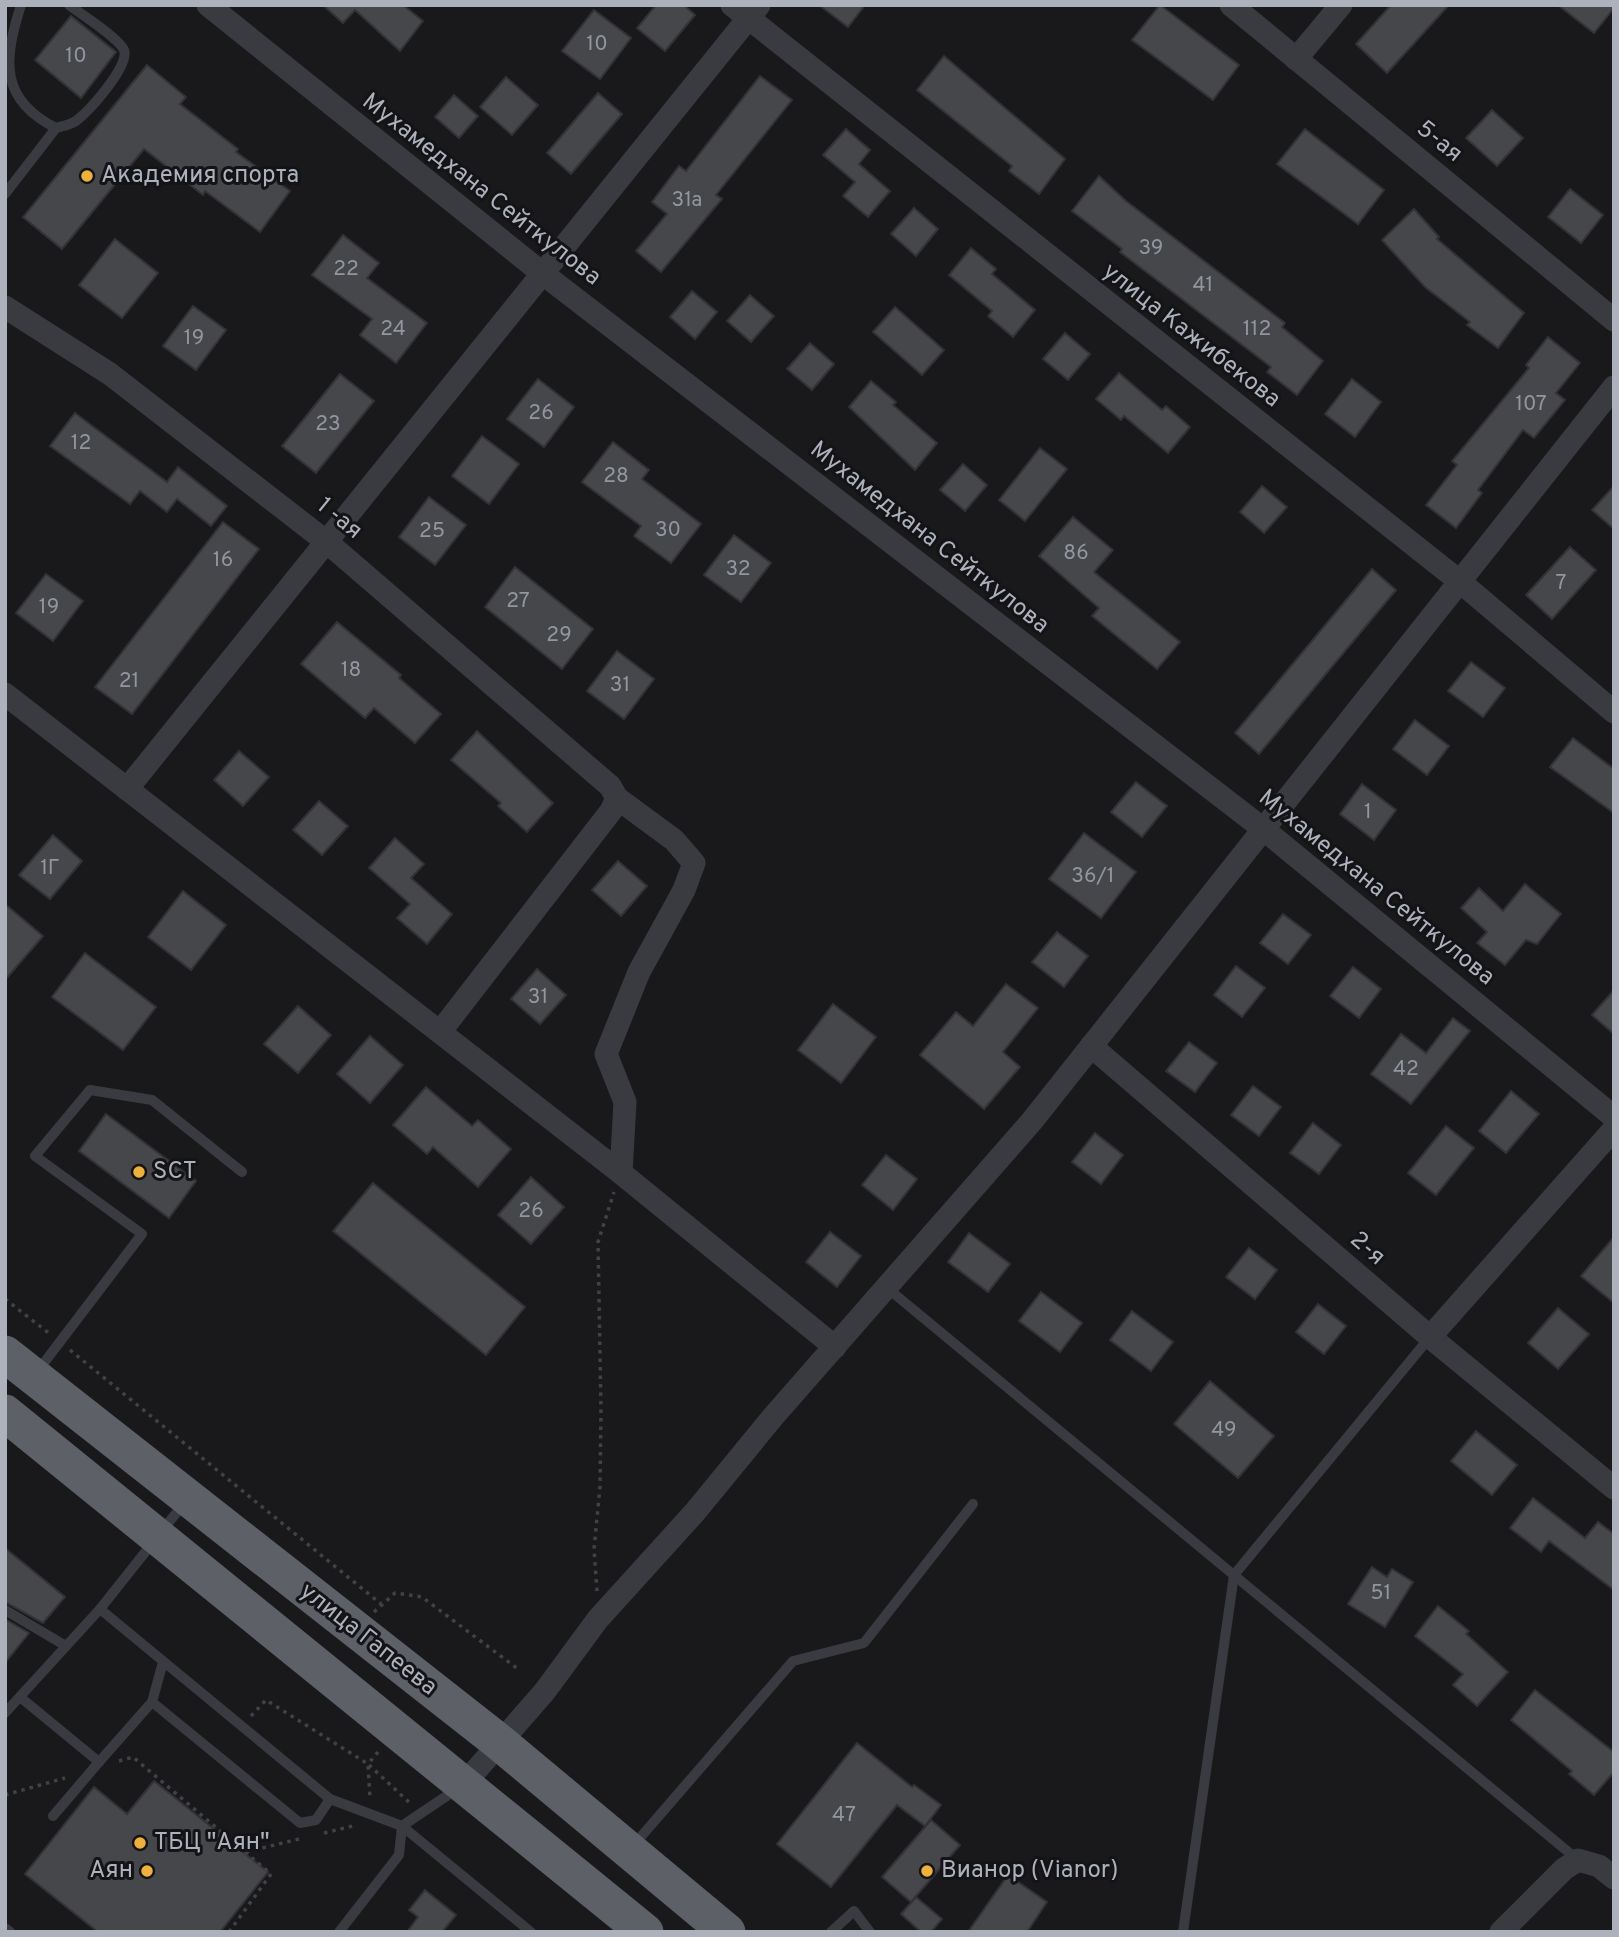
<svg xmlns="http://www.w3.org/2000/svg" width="1619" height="1937" font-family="Overpass,sans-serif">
<rect width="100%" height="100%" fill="#19191c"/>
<!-- building -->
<g fill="#46474b" stroke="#333337" stroke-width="2">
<path d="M323 5H403L423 21 400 51 355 10 343 23Z"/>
<path d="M656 5H684L695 15 665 51 637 28Z"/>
<path d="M819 5H865L848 27Z"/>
<path d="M1160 5 1239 65 1213 100 1132 40Z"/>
<path d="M1391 5H1449L1387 73 1356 44Z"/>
<path d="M1558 5H1614V8L1594 33Z"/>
<path d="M594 10 631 38 600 79 562 51Z"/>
<path d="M71 16 116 52 81 98 35 60Z"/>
<path d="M944 56 1065 159 1039 194 1009 171 1012 166 917 90Z"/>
<path d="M147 65 186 97 180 104 238 149 236 152 290 191 260 232 205 191 203 195 144 149 62 249 23 217Z"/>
<path d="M760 76 792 100 716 195 722 199 661 272 636 251 667 214 652 202 679 166 686 171Z"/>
<path d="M506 77 538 105 512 135 480 107Z"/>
<path d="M598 93 622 114 571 174 547 153Z"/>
<path d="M454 95 478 116 459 138 435 117Z"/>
<path d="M1492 110 1523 138 1497 166 1466 138Z"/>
<path d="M846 129 870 150 859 164 890 191 868 217 843 196 855 182 823 155Z"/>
<path d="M1305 129 1384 190 1358 224 1277 164Z"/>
<path d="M1099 176 1126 201 1285 323 1282 327 1323 361 1297 395 1267 372 1271 367 1120 252 1122 249 1072 211Z"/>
<path d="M1570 189 1603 215 1581 243 1548 217Z"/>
<path d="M914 208 938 229 916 256 891 234Z"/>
<path d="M1414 209 1439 237 1437 239 1524 313 1498 348 1467 325 1470 322 1425 287 1382 240Z"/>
<path d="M343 235 379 263 367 278 427 323 396 363 360 335 372 319 312 275Z"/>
<path d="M115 239 158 273 122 318 79 285Z"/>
<path d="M971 248 996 269 992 274 1035 310 1013 337 988 316 992 311 949 275Z"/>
<path d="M692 291 717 312 695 339 670 317Z"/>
<path d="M750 295 774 316 751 342 727 321Z"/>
<path d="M193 306 226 330 196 370 163 346Z"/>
<path d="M895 307 944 350 922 375 873 332Z"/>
<path d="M1065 333 1090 354 1068 380 1043 359Z"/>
<path d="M1548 337 1580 363 1556 393 1565 400 1534 438 1523 430 1478 490 1482 493 1456 528 1426 505 1457 465 1452 461 1529 368 1526 365Z"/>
<path d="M810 343 834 364 812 390 787 369Z"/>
<path d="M1119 373 1162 410 1166 406 1190 427 1168 453 1124 416 1121 420 1096 399Z"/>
<path d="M340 374 374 401 316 473 282 446Z"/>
<path d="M538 379 574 407 544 447 507 419Z"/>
<path d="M1352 379 1381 402 1355 437 1325 414Z"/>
<path d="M871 381 896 402 893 405 937 443 915 470 849 407Z"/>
<path d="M75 413 167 482 178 467 227 506 211 526 177 499 167 512 140 491 130 504 50 446Z"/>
<path d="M482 436 519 464 489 504 452 476Z"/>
<path d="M613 442 649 470 642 479 701 524 671 563 634 536 641 526 582 482Z"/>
<path d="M1040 448 1067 469 1025 521 999 500Z"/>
<path d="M963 464 987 485 965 511 940 490Z"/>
<path d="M1262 486 1287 507 1264 533 1240 512Z"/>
<path d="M1614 486V529L1592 510Z"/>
<path d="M429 497 466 525 435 565 399 537Z"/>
<path d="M1073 517 1113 550 1094 572 1180 642 1157 669 1092 616 1099 608 1039 556Z"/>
<path d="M223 522 259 549 132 714 95 687Z"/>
<path d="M734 535 771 563 741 602 704 575Z"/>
<path d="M1570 547 1596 570 1552 619 1526 595Z"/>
<path d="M515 567 593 629 562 669 485 607Z"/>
<path d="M1372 569 1396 590 1259 754 1235 733Z"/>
<path d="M46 574 83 601 53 641 16 613Z"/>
<path d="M337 622 401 675 399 678 441 714 415 743 374 708 365 718 301 664Z"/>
<path d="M617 651 654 679 624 719 587 691Z"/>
<path d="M1471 662 1505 688 1483 717 1448 691Z"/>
<path d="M1415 720 1449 746 1427 775 1393 749Z"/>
<path d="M477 731 553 803 527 832 498 806 501 803 451 760Z"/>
<path d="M1573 738 1614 769V813L1550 767Z"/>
<path d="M239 751 269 777 243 806 214 780Z"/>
<path d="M1136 782 1167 806 1142 837 1111 812Z"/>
<path d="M1362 784 1396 810 1374 840 1340 814Z"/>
<path d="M319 801 348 826 322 855 293 830Z"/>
<path d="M1084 833 1136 872 1101 918 1049 879Z"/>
<path d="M53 835 82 861 50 899 19 875Z"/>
<path d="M395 838 424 864 411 878 452 914 427 944 397 918 410 904 369 868Z"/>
<path d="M618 861 647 886 621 916 592 890Z"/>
<path d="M1525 884 1561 914 1537 944 1526 940 1505 965 1477 943 1487 932 1461 908 1479 888 1503 911Z"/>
<path d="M183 891 226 925 191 970 148 937Z"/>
<path d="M5 904 43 936 5 980Z"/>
<path d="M1283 914 1311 935 1288 964 1260 943Z"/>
<path d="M1057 932 1088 956 1064 987 1032 962Z"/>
<path d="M85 953 156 1007 123 1050 52 997Z"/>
<path d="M1236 966 1265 988 1242 1017 1214 995Z"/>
<path d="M1353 967 1381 989 1359 1018 1330 996Z"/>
<path d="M537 969 566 995 540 1024 511 999Z"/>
<path d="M1006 984 1038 1008 1003 1052 1020 1067 984 1109 920 1055 956 1012 973 1026Z"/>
<path d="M1614 990V1034L1592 1015Z"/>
<path d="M833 1004 876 1037 841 1083 798 1050Z"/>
<path d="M298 1006 331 1035 298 1073 264 1044Z"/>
<path d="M1453 1018 1470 1031 1411 1104 1371 1074 1401 1034 1426 1053Z"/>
<path d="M370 1036 403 1065 370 1103 337 1074Z"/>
<path d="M1189 1042 1217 1063 1195 1092 1166 1071Z"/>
<path d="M1253 1086 1281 1107 1259 1136 1231 1115Z"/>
<path d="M426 1087 472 1126 478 1120 511 1149 478 1187 433 1147 427 1154 393 1125Z"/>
<path d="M1511 1091 1539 1114 1506 1153 1479 1131Z"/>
<path d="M106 1114 196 1181 169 1218 79 1151Z"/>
<path d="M1313 1123 1341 1145 1319 1174 1290 1153Z"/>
<path d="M1446 1126 1474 1148 1436 1195 1408 1173Z"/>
<path d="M1095 1133 1123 1155 1101 1184 1072 1162Z"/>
<path d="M886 1155 917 1179 893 1210 862 1185Z"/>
<path d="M531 1177 564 1207 531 1244 498 1215Z"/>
<path d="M373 1183 525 1307 486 1355 333 1231Z"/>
<path d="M830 1232 861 1256 837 1287 806 1262Z"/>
<path d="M969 1233 1010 1264 988 1292 948 1262Z"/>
<path d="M1614 1237V1303L1581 1276Z"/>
<path d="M1249 1248 1277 1270 1255 1299 1226 1277Z"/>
<path d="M1041 1292 1082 1323 1060 1352 1019 1321Z"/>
<path d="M1318 1304 1346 1326 1324 1354 1296 1332Z"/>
<path d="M1558 1308 1589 1334 1558 1369 1528 1343Z"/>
<path d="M1132 1311 1173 1342 1151 1371 1110 1340Z"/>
<path d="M1210 1381 1274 1436 1238 1478 1174 1424Z"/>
<path d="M1476 1431 1517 1465 1492 1495 1451 1461Z"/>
<path d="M1533 1498 1585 1538 1598 1522 1614 1534V1590L1549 1541 1541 1552 1510 1528Z"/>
<path d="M5 1548 65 1597 43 1623 5 1602Z"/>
<path d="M1372 1567 1387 1577 1392 1569 1413 1582 1385 1627 1348 1604Z"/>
<path d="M1438 1606 1469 1631 1466 1634 1508 1672 1477 1706 1453 1685 1463 1674 1415 1636Z"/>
<path d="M5 1619 29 1633 5 1663Z"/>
<path d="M1535 1690 1614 1752V1772L1594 1795 1569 1774 1572 1771 1511 1720Z"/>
<path d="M857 1743 912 1787 914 1785 941 1805 925 1826 897 1805 831 1887 777 1844Z"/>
<path d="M154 1781 268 1872 220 1932H98L25 1874 94 1787 127 1814Z"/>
<path d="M931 1820 960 1845 911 1902 882 1877Z"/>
<path d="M1008 1875 1047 1902 1027 1932H968Z"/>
<path d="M425 1890 456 1915 442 1932H407L418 1917 409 1910Z"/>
<path d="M916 1897 942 1919 931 1932H921L901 1914Z"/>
</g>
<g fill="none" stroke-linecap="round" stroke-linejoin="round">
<!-- path -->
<g stroke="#404247" stroke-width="3.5" stroke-dasharray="3.5 5" stroke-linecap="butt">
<path d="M5 1299 50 1334"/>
<path d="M70 1350 381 1604"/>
<path d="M597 1591 594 1549 600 1487 601 1410 598 1242 614 1192"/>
<path d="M374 1612 395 1593 422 1597 518 1669"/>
<path d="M251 1716 266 1700 368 1764 370 1799"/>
<path d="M378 1752 368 1764 412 1805"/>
<path d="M119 1761 133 1757 271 1874 229 1932"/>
<path d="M5 1795 65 1778"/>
<path d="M324 1833 357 1825"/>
<path d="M246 1852 299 1839"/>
</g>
<!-- service -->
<g stroke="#3a3b40" stroke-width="10">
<path d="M21 5C3 61 0 100 56 128 63 126 70 125 76 121 89 111 130 66 124 50 119 38 81 14 69 5"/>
<path d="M5 194 56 128"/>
<path d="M886 1287 1578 1860"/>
<path d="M37 1372 142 1234 35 1156 90 1090 152 1100 242 1172"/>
<path d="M100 1609 330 1799 402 1826 531 1932"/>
<path d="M5 1610 66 1646"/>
<path d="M20 1697 99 1762 152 1702 163 1662"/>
<path d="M152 1702 300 1823 316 1820 330 1799"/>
<path d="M5 1713 100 1609 185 1502"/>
<path d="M53 1816 99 1762"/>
<path d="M632 1847 793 1661 864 1643 973 1504"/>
<path d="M5 1928 10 1932"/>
<path d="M339 1932 399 1855 402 1826 457 1789"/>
<path d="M831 1932 854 1911 870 1932"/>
<path d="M1183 1932 1234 1575 1430 1337"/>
</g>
<!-- minor -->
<g stroke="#3a3b40" stroke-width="23">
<path d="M208 5 542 273 1262 828 1614 1117"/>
<path d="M732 5 1458 580 1614 712"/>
<path d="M1231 5 1614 320"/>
<path d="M1296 59 1341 5"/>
<path d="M5 307 110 374 328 543 610 786 617 798 674 840 694 863 684 890 639 972 606 1054 625 1102 621 1173 835 1347"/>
<path d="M5 694 621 1173"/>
<path d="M127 789 759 5"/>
<path d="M440 1032 611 811 617 798"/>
<path d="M1091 1046 1430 1337 1614 1488"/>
<path d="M1430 1337 1614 1129"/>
<path d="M464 1784 545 1691 598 1619 695 1512 772 1418 1032 1121 1614 387"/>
<path d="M1501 1932 1564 1869 1578 1860 1599 1866 1614 1878"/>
</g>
<!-- trunk -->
<g stroke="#5e6068" stroke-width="37">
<path d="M5 1354 499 1742 727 1932"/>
<path d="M5 1413 645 1932"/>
</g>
</g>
<!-- markers -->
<g fill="#efb13e" stroke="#141417" stroke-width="2.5">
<circle cx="87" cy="176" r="7"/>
<circle cx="139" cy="1172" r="7"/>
<circle cx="140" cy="1843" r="7"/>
<circle cx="147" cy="1871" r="7"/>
<circle cx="927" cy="1871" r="7"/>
</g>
<g text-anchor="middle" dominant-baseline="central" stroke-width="6" stroke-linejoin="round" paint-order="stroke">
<!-- number labels -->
<g font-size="21" fill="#92969f">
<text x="597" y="44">10</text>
<text x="76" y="56">10</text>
<text x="687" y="200">31а</text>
<text x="1151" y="248">39</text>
<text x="346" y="269">22</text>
<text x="1203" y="285">41</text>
<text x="393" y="329">24</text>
<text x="1257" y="329">112</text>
<text x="194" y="338">19</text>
<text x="1531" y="404">107</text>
<text x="541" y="413">26</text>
<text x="328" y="424">23</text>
<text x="81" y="443">12</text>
<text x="616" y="476">28</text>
<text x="668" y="530">30</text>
<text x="432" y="531">25</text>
<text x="1076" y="553">86</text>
<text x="223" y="560">16</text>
<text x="738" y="569">32</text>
<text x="1561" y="583">7</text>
<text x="518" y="601">27</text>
<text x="49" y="607">19</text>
<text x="559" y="635">29</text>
<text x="351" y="670">18</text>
<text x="129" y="681">21</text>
<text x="620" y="685">31</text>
<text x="1368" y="812">1</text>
<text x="50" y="868">1Г</text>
<text x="1093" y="876">36/1</text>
<text x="538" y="997">31</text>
<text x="1406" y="1069">42</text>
<text x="531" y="1211">26</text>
<text x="1224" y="1430">49</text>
<text x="1381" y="1593">51</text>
<text x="844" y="1815">47</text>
</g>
<!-- street labels -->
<g font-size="24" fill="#acb1bb" stroke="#141417">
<text transform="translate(1439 142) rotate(39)">5-ая</text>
<text transform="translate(481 190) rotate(38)">Мухамедхана Сейткулова</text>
<text transform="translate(1191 336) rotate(38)">улица Кажибекова</text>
<text transform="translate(339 519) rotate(39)">1 -ая</text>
<text transform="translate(929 538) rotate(38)">Мухамедхана Сейткулова</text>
<text transform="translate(1376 888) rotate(39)">Мухамедхана Сейткулова</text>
<text transform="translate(1367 1249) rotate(41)">2-я</text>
<text transform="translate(368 1640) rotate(38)">улица Гапеева</text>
</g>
<!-- poi labels -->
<g font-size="24" fill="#acb1bb" stroke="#141417" text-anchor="start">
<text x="101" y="176">Академия спорта</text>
<text x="153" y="1172">SCT</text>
<text x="154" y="1843">ТБЦ "Аян"</text>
<text x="133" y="1871" text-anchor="end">Аян</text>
<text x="941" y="1871">Вианор (Vianor)</text>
</g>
</g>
<!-- border -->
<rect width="1619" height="1937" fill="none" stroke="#acb1bb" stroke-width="14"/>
</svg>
